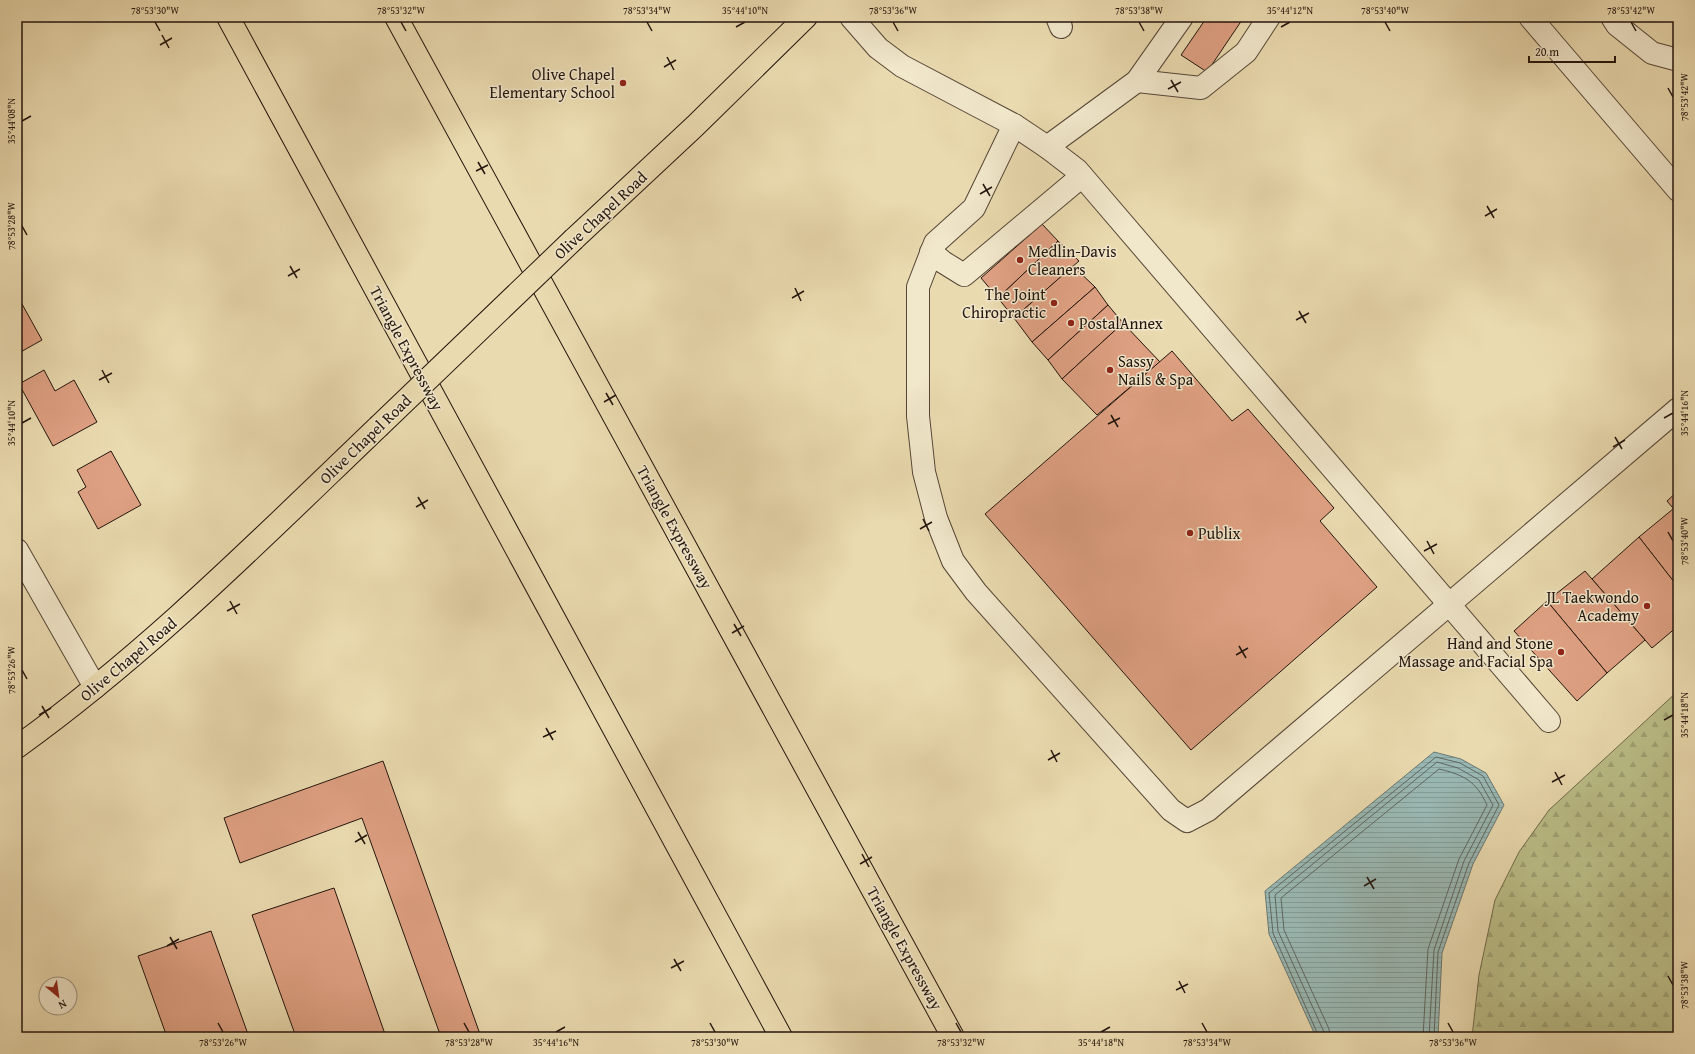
<svg xmlns="http://www.w3.org/2000/svg" width="1695" height="1054" font-family="'Gentium Book Plus',serif">
<defs>
<pattern id="forest-firs" width="22" height="20" patternUnits="userSpaceOnUse"><rect width="22" height="20" fill="#bbbe88"/><path d="M5 1l3.5 6h-7zM16 11l3.5 6h-7z" fill="#a0a274"/></pattern>
<pattern id="water-rules" width="6" height="5" patternUnits="userSpaceOnUse"><rect width="6" height="5" fill="#9ab9b4"/><path d="M0 2.5h6" fill="none" stroke="#849e9a"/></pattern>
</defs>
<rect width="100%" height="100%" fill="#eadaaf"/>
<filter id="stains"><feTurbulence type="fractalNoise" baseFrequency=".005" numOctaves="4"/><feColorMatrix values="0 0 0 0 .2 0 0 0 0 .09 0 0 0 0 .02 0 0 0 .5 -.17"/></filter>
<radialGradient id="worn" r=".72"><stop offset=".6" stop-color="#630" stop-opacity="0"/><stop offset="1" stop-color="#630" stop-opacity=".3"/></radialGradient>
<!-- forest -->
<path fill="url(#forest-firs)" stroke="#6f6a4b" d="M1678 691V1037H1472L1479 975 1495 900 1519 852 1549 810Z"/>
<!-- water -->
<path fill="url(#water-rules)" stroke="#6a7772" d="M1434 752 1461 759 1486 773 1504 805 1473 864 1442 953 1438 1037H1316L1269 934 1265 891Z"/>
<g fill="none" stroke-linecap="round" stroke-linejoin="round">
<!-- shore -->
<g stroke="#5e6761" stroke-width="1">
<path d="M1319 1037 1273 933 1269 893 1436 757 1460 763 1483 776 1499 805 1469 863 1438 952 1434 1037"/>
<path d="M1324 1037V1032L1278 931 1275 895 1437 762 1458 768 1479 780 1493 805 1464 861 1434 950 1429 1037"/>
<path d="M1330 1037 1329 1029 1284 930 1281 898 1439 769C1464 775 1476 781 1487 805L1459 859 1428 949 1423 1037"/>
</g>
</g>
<!-- building -->
<g fill="#dea082" stroke="#23150e">
<path d="M1207 17H1244L1207 72 1181 55Z"/>
<path d="M1042 224 1058 241 998 298 981 278Z"/>
<path d="M1058 241 1079 261 1014 318 998 298Z"/>
<path d="M1073 266 1095 287 1032 342 1014 318Z"/>
<path d="M1095 287 1108 305 1048 360 1032 342Z"/>
<path d="M17 295 42 340 17 354Z"/>
<path d="M1108 305 1123 323 1062 379 1048 360Z"/>
<path d="M1123 323 1160 362 1097 415 1062 379Z"/>
<path d="M1172 351 1232 421 1248 409 1334 508 1320 521 1377 587 1191 750 985 514Z"/>
<path d="M44 370 55 391 74 380 97 422 53 446 19 384Z"/>
<path d="M111 451 141 505 98 529 78 492 86 487 77 470Z"/>
<path d="M1678 491V514L1667 501Z"/>
<path d="M1673 509 1678 514V587L1639 537Z"/>
<path d="M1639 537 1678 587V626L1652 648 1592 579Z"/>
<path d="M1585 571 1645 640 1607 673 1547 601Z"/>
<path d="M1547 601 1607 673 1577 701 1514 631Z"/>
<path d="M383 761 481 1037H441L362 818 240 863 224 818Z"/>
<path d="M334 888 386 1037H296L252 915Z"/>
<path d="M211 931 249 1037H167L138 956Z"/>
</g>
<g fill="none" stroke-linecap="round" stroke-linejoin="round">
<!-- minor casing -->
<g stroke="#554636" stroke-width="24">
<g id="minor">
<path d="M851 17 878 48 902 66 1014 125 1047 147 1077 170 1549 721"/>
<path d="M1057 17 1061 27"/>
<path d="M1530 17 1678 190"/>
<path d="M1612 17 1617 25 1652 53 1678 60"/>
<path d="M1137 81 1201 88 1246 52 1269 17"/>
<path d="M1014 125 974 208 935 243 918 287V416L924 472 936 518 953 561 976 592 1171 810 1187 821 1208 810 1678 409"/>
<path d="M1047 147 1137 81 1182 17"/>
<path d="M931 252 943 262 964 275 1082 176"/>
<path d="M17 550 95 687"/>
</g>
</g>
<!-- major casing -->
<g stroke="#23150e" stroke-width="24">
<g id="major">
<path d="M574 239 695 126 806 17"/>
<path d="M17 747C148 653 262 538 378 427"/>
</g>
</g>
<!-- highway casing -->
<g stroke="#23150e" stroke-width="24">
<g id="highway">
<path d="M228 17 781 1037"/>
<path d="M396 17 953 1037"/>
</g>
</g>
<!-- minor -->
<use href="#minor" stroke="#f1e7cb" stroke-width="22"/>
<!-- major -->
<use href="#major" stroke="#eadaaf" stroke-width="22"/>
<!-- highway -->
<use href="#highway" stroke="#eadaaf" stroke-width="22"/>
<!-- major-bridge casing -->
<g stroke="#23150e" stroke-width="24" stroke-linecap="butt">
<path id="major-bridge" d="M378 427 574 239"/>
</g>
<!-- major-bridge -->
<use href="#major-bridge" stroke="#eadaaf" stroke-width="22"/>
</g>
<!-- ticks -->
<path fill="none" stroke="#23150e" stroke-width="1.5" d="M155 22 160 31M401 22 406 31M647 22 652 31M893 22 898 31M1139 22 1144 31M1385 22 1390 31M1631 22 1636 31M736 27 745 22M1281 27 1290 22M162 35 169 48M160 45 172 38M667 57 674 70M664 67 676 60M1171 80 1178 92M1668 88 1673 97M1168 89 1181 82M22 121 31 116M478 162 485 174M476 171 488 165M983 184 990 196M980 194 992 187M1487 206 1494 218M1485 216 1497 209M22 226 27 235M290 266 297 278M288 276 300 269M795 288 801 301M792 298 804 291M1299 311 1306 323M1296 320 1309 313M102 370 109 383M99 380 112 373M606 393 613 405M604 402 616 395M1111 415 1118 427M1664 418 1673 413M22 423 31 418M1108 424 1120 418M1615 437 1622 449M1613 447 1625 440M418 497 425 509M416 507 428 500M923 519 929 531M920 529 932 522M1668 532 1673 541M1427 541 1434 554M1424 551 1437 544M230 601 237 614M227 611 240 604M734 624 741 636M732 633 744 626M1239 646 1246 658M1236 655 1248 648M22 670 27 679M42 706 49 718M39 715 51 708M1664 720 1673 715M546 728 553 740M543 737 556 731M1051 750 1057 762M1048 760 1060 753M1555 772 1562 785M1552 782 1565 775M358 832 365 844M355 842 367 835M862 854 869 867M860 864 872 857M1367 877 1374 889M1364 886 1376 879M170 937 177 949M167 946 179 939M674 959 681 971M671 968 684 961M1668 976 1673 985M1179 981 1185 993M1176 990 1188 984M218 1023 223 1032M464 1023 469 1032M710 1023 715 1032M956 1023 961 1032M1202 1023 1207 1032M1448 1023 1453 1032M556 1032 565 1027M1101 1032 1110 1027"/>
<!-- markers -->
<g fill="#8f2418" stroke="#f1e7cb" stroke-width="1.5">
<circle cx="623" cy="83" r="4"/>
<circle cx="1020" cy="260" r="4"/>
<circle cx="1054" cy="303" r="4"/>
<circle cx="1071" cy="323" r="4"/>
<circle cx="1110" cy="370" r="4"/>
<circle cx="1190" cy="533" r="4"/>
<circle cx="1647" cy="606" r="4"/>
<circle cx="1561" cy="652" r="4"/>
</g>
<g text-anchor="middle" dominant-baseline="central" stroke-width="3" stroke-linejoin="round" paint-order="stroke">
<!-- poi labels -->
<g font-size="16" fill="#23150e" stroke="#f1e7cb" text-anchor="end">
<text x="615" y="74">Olive Chapel<tspan x="615" dy="18">Elementary School</tspan></text>
<text x="1028" y="251" text-anchor="start">Medlin-Davis<tspan x="1028" dy="18">Cleaners</tspan></text>
<text x="1046" y="294">The Joint<tspan x="1046" dy="18">Chiropractic</tspan></text>
<text x="1079" y="323" text-anchor="start">PostalAnnex</text>
<text x="1118" y="361" text-anchor="start">Sassy<tspan x="1118" dy="18">Nails &amp; Spa</tspan></text>
<text x="1198" y="533" text-anchor="start">Publix</text>
<text x="1639" y="597">JL Taekwondo<tspan x="1639" dy="18">Academy</tspan></text>
<text x="1553" y="643">Hand and Stone<tspan x="1553" dy="18">Massage and Facial Spa</tspan></text>
</g>
<!-- street labels -->
<g font-size="16" fill="#23150e" stroke="#f1e7cb">
<text transform="translate(600 215) rotate(-43)">Olive Chapel Road</text>
<text transform="translate(407 348) rotate(62)">Triangle Expressway</text>
<text transform="translate(365 439) rotate(-44)">Olive Chapel Road</text>
<text transform="translate(675 527) rotate(61)">Triangle Expressway</text>
<text transform="translate(128 659) rotate(-40)">Olive Chapel Road</text>
<text transform="translate(905 948) rotate(61)">Triangle Expressway</text>
</g>
</g>
<!-- margin -->
<rect width="1695" height="1054" fill="none" stroke="#eadaaf" stroke-width="44"/>
<!-- north arrow -->
<g transform="translate(58 996) rotate(151)"><circle r="19" fill="#f1e7cb" stroke="#9f937f"/>
<path d="M0-3L7 15L0 10L-7 15Z" fill="#8f2418"/>
<text y="-6" font-size="11" font-weight="bold" text-anchor="middle" fill="#23150e">N</text>
</g>
<!-- scale -->
<path d="M1529 56v6h86v-6" fill="none" stroke="#23150e" stroke-width="2"/>
<text x="1535" y="56" font-size="12" fill="#23150e" stroke="#f1e7cb" stroke-width="3" paint-order="stroke">20 m</text>
<rect x="22" y="22" width="1651" height="1010" fill="none" stroke="#23150e" stroke-width="1.5"/>
<g font-size="10" text-anchor="middle" fill="#23150e">
<text x="155" y="14">78°53'30"W</text>
<text x="401" y="14">78°53'32"W</text>
<text x="647" y="14">78°53'34"W</text>
<text x="745" y="14">35°44'10"N</text>
<text x="893" y="14">78°53'36"W</text>
<text x="1139" y="14">78°53'38"W</text>
<text x="1290" y="14">35°44'12"N</text>
<text x="1385" y="14">78°53'40"W</text>
<text x="1631" y="14">78°53'42"W</text>
<text transform="translate(1684 97) rotate(-90)" y="4">78°53'42"W</text>
<text transform="translate(11 121) rotate(-90)" y="4">35°44'08"N</text>
<text transform="translate(11 226) rotate(-90)" y="4">78°53'28"W</text>
<text transform="translate(1684 413) rotate(-90)" y="4">35°44'16"N</text>
<text transform="translate(11 423) rotate(-90)" y="4">35°44'10"N</text>
<text transform="translate(1684 541) rotate(-90)" y="4">78°53'40"W</text>
<text transform="translate(11 670) rotate(-90)" y="4">78°53'26"W</text>
<text transform="translate(1684 715) rotate(-90)" y="4">35°44'18"N</text>
<text transform="translate(1684 985) rotate(-90)" y="4">78°53'38"W</text>
<text x="223" y="1046">78°53'26"W</text>
<text x="469" y="1046">78°53'28"W</text>
<text x="556" y="1046">35°44'16"N</text>
<text x="715" y="1046">78°53'30"W</text>
<text x="961" y="1046">78°53'32"W</text>
<text x="1101" y="1046">35°44'18"N</text>
<text x="1207" y="1046">78°53'34"W</text>
<text x="1453" y="1046">78°53'36"W</text>
</g>
<rect width="100%" height="100%" filter="url(#stains)"/>
<rect width="100%" height="100%" fill="url(#worn)"/>
</svg>
